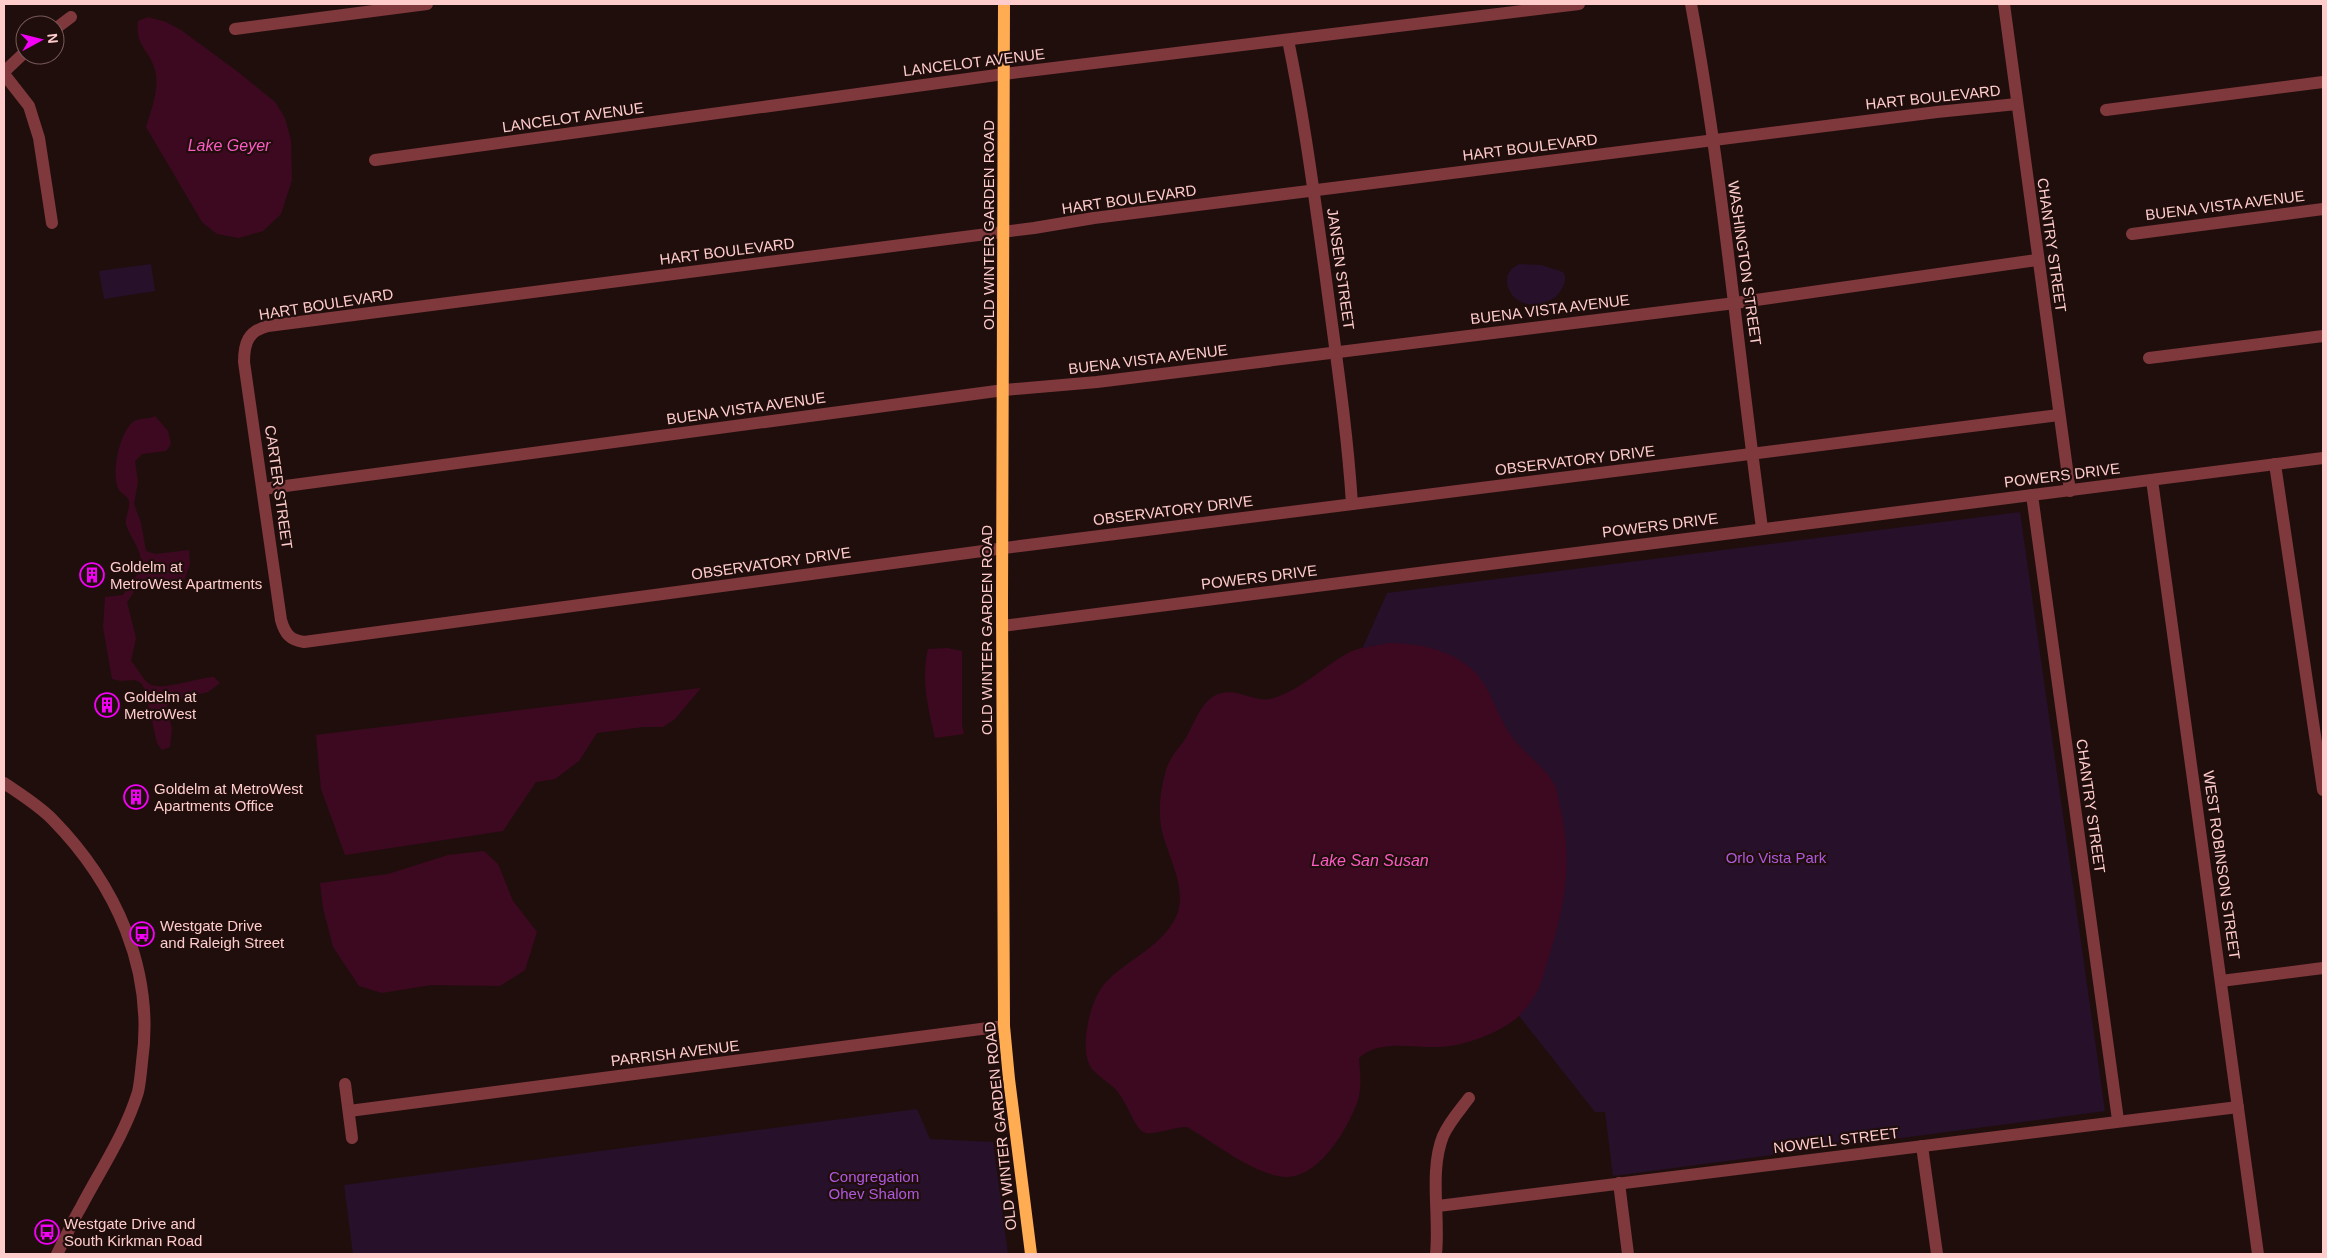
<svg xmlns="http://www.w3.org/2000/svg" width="2327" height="1258" font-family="Arial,sans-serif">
<rect width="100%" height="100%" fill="#200e0d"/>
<!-- green -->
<g fill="#26102a">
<path d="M151 264 155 291 104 299 99 271Z"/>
<path d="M1520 264 1541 265 1563 272C1567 278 1565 284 1561 290 1557 297 1552 300 1543 303 1510 313 1494 273 1520 264Z"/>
<path d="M2020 512 2105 1111 1613 1176 1605 1112H1595L1466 949 1343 692 1387 593Z"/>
<path d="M917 1109 930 1139 993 1142 1008 1254H353L344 1185Z"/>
</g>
<!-- water -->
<g fill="#3d0921">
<path d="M148 17 166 22 181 30 238 72 275 102 285 118 291 140 292 180 281 214 263 231 239 238 217 234 202 222 146 127C151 110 160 89 155 70 149 49 135 46 138 21Z"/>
<path d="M155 416 168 431 171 444 166 451 142 454 135 461 138 482 134 504 141 523 146 551 155 554 189 550 190 564 184 581 170 585 138 586 127 602 136 638 131 661C137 667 141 677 148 683 158 693 199 677 214 677L220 683 208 692 170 701 166 708 172 728 170 747 162 750 157 743 145 690 141 683 135 680 121 681 112 679 103 627 105 597 123 595C129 586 138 577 140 566 143 550 132 541 127 527 123 519 131 509 129 501 127 495 122 494 119 490 110 475 120 432 133 422 140 417 148 420 155 416Z"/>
<path d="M1388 643C1425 643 1467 653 1486 687 1495 703 1500 719 1510 734 1522 752 1542 764 1553 782 1558 789 1558 799 1560 807 1574 864 1564 909 1547 963 1544 973 1541 986 1535 995 1531 1002 1525 1010 1519 1016 1500 1033 1465 1046 1439 1047 1415 1048 1378 1039 1359 1058 1360 1071 1362 1086 1358 1100 1348 1129 1316 1185 1278 1176 1248 1170 1215 1143 1187 1127 1173 1127 1155 1135 1146 1133 1134 1131 1126 1096 1112 1086 1105 1080 1095 1074 1090 1066 1079 1045 1091 996 1107 981 1129 959 1162 946 1176 917 1189 887 1166 855 1161 826 1158 808 1161 788 1166 770 1169 759 1177 750 1184 741 1194 726 1201 697 1222 693 1240 689 1256 704 1274 698 1302 689 1323 667 1348 653 1359 647 1376 646 1388 643Z"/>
<path d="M947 648 962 651V725L964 734 935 738C928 707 921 680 928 649Z"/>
<path d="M701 688 675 719 663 727H643L597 733 579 761 555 779 536 782 503 831 345 855 321 789 316 735Z"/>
<path d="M484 851 498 864 513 901 537 932 525 970 500 986 431 985 382 993 359 986 333 947 323 908 320 883 388 874 448 855Z"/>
</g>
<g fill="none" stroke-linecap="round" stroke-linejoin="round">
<!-- minor -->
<g stroke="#7f383c" stroke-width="12">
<path d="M1691 4C1723 177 1738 354 1762 528"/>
<path d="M2004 4 2070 491"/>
<path d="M55 29 71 17"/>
<path d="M235 29 427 4"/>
<path d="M1288 40C1304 117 1314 194 1325 272 1335 349 1347 426 1352 504"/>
<path d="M4 72 25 52"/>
<path d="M4 74 29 106 39 138 52 223"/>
<path d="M2017 104 1937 112 1094 218 1034 228 268 326C248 331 244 343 244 362L281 620C285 634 290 640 304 642L1020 546 2059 415"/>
<path d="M2106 110 2323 82"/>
<path d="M375 160 1004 74 1579 4"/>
<path d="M2132 234 2323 209"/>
<path d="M2149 358 2323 336"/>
<path d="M2275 464 2323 790"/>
<path d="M2152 480 2258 1254"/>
<path d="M263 489 1004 390 1097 382 1735 303 2037 260"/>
<path d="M2032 495 2118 1120"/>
<path d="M1002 626 2323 458"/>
<path d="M4 783C20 794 38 805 52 819 116 884 155 970 142 1062 141 1072 140 1083 138 1092 125 1134 101 1169 81 1207 72 1222 65 1239 57 1254"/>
<path d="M2221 981 2323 968"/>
<path d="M345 1084 352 1138"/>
<path d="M349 1111 1004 1026"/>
<path d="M1922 1146 1937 1254"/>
<path d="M1619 1183 1628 1254"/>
<path d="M1438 1206 2238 1107"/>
<path d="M1436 1254C1440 1216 1429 1171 1443 1136 1449 1122 1460 1110 1469 1098"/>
</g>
<!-- major -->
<path stroke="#ffac53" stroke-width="12" d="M1004 4 1002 606 1004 1026 1009 1079 1031 1254"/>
</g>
<!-- icons -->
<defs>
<g id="building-ring" transform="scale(1.25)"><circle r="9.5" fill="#200e0d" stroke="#f500f7" stroke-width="1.5"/><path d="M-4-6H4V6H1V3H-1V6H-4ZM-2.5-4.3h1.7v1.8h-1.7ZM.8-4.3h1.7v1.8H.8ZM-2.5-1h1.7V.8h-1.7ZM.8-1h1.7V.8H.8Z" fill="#f500f7"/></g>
<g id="bus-ring" transform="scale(1.25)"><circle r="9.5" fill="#200e0d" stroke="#f500f7" stroke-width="1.5"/><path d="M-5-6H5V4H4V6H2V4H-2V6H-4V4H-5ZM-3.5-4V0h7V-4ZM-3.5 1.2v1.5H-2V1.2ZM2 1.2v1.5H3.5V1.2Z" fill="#f500f7"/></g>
</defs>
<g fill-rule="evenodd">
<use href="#building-ring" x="92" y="575"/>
<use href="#building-ring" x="107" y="705"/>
<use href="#building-ring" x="136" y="797"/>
<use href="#bus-ring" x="142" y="934"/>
<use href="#bus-ring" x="47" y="1232"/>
</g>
<g text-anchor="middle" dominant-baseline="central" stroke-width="4.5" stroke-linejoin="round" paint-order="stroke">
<!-- street labels -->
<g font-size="15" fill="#fcc" stroke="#200e0d">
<text transform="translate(974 62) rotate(-7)">LANCELOT AVENUE</text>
<text transform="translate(1933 97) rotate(-6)">HART BOULEVARD</text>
<text transform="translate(573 117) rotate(-8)">LANCELOT AVENUE</text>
<text transform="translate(1530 147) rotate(-7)">HART BOULEVARD</text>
<text transform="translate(1129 199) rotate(-8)">HART BOULEVARD</text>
<text transform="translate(2225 205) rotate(-7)">BUENA VISTA AVENUE</text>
<text transform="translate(988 225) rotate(-90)">OLD WINTER GARDEN ROAD</text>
<text transform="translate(2052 245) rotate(82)">CHANTRY STREET</text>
<text transform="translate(727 251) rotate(-7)">HART BOULEVARD</text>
<text transform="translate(1745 263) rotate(82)">WASHINGTON STREET</text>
<text transform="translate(1341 269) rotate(82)">JANSEN STREET</text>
<text transform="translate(326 304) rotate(-9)">HART BOULEVARD</text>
<text transform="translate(1550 309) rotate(-7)">BUENA VISTA AVENUE</text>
<text transform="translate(1148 359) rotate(-7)">BUENA VISTA AVENUE</text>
<text transform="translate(746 408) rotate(-8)">BUENA VISTA AVENUE</text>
<text transform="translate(1575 460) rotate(-7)">OBSERVATORY DRIVE</text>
<text transform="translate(2062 475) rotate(-7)">POWERS DRIVE</text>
<text transform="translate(279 487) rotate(82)">CARTER STREET</text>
<text transform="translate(1173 510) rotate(-7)">OBSERVATORY DRIVE</text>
<text transform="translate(1660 525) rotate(-7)">POWERS DRIVE</text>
<text transform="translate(771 563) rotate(-8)">OBSERVATORY DRIVE</text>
<text transform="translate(1259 577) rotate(-7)">POWERS DRIVE</text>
<text transform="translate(986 630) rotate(-90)">OLD WINTER GARDEN ROAD</text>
<text transform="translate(2091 806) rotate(82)">CHANTRY STREET</text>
<text transform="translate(2222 865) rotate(82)">WEST ROBINSON STREET</text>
<text transform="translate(675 1053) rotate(-7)">PARRISH AVENUE</text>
<text transform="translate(1000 1126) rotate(-96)">OLD WINTER GARDEN ROAD</text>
<text transform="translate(1836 1140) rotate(-7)">NOWELL STREET</text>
</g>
<!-- poi labels -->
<g font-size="15" fill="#fcc" stroke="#200e0d" text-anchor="start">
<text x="110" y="566">Goldelm at<tspan x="110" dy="17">MetroWest Apartments</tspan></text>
<text x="124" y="696">Goldelm at<tspan x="124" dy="17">MetroWest</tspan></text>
<text x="154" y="788">Goldelm at MetroWest<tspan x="154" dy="17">Apartments Office</tspan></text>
<text x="160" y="925">Westgate Drive<tspan x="160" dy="17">and Raleigh Street</tspan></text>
<text x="64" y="1223">Westgate Drive and<tspan x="64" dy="17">South Kirkman Road</tspan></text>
</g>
<!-- park labels -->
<g font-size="15" fill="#af58df" stroke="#200e0d">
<text x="1776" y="857">Orlo Vista Park</text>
<text x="874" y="1176">Congregation<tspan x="874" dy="17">Ohev Shalom</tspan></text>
</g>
<!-- water labels -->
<g font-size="16" font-style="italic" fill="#ff5ac4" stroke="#200e0d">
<text x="229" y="145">Lake Geyer</text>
<text x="1370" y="860">Lake San Susan</text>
</g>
</g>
<!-- border -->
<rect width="2327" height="1258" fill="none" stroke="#ffcccc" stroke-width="10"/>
<!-- north arrow -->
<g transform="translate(40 40) rotate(83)"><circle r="24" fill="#200e0d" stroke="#795a59"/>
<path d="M0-4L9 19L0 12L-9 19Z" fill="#f500f7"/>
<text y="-8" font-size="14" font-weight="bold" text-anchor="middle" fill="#ffcccc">N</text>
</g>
</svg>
